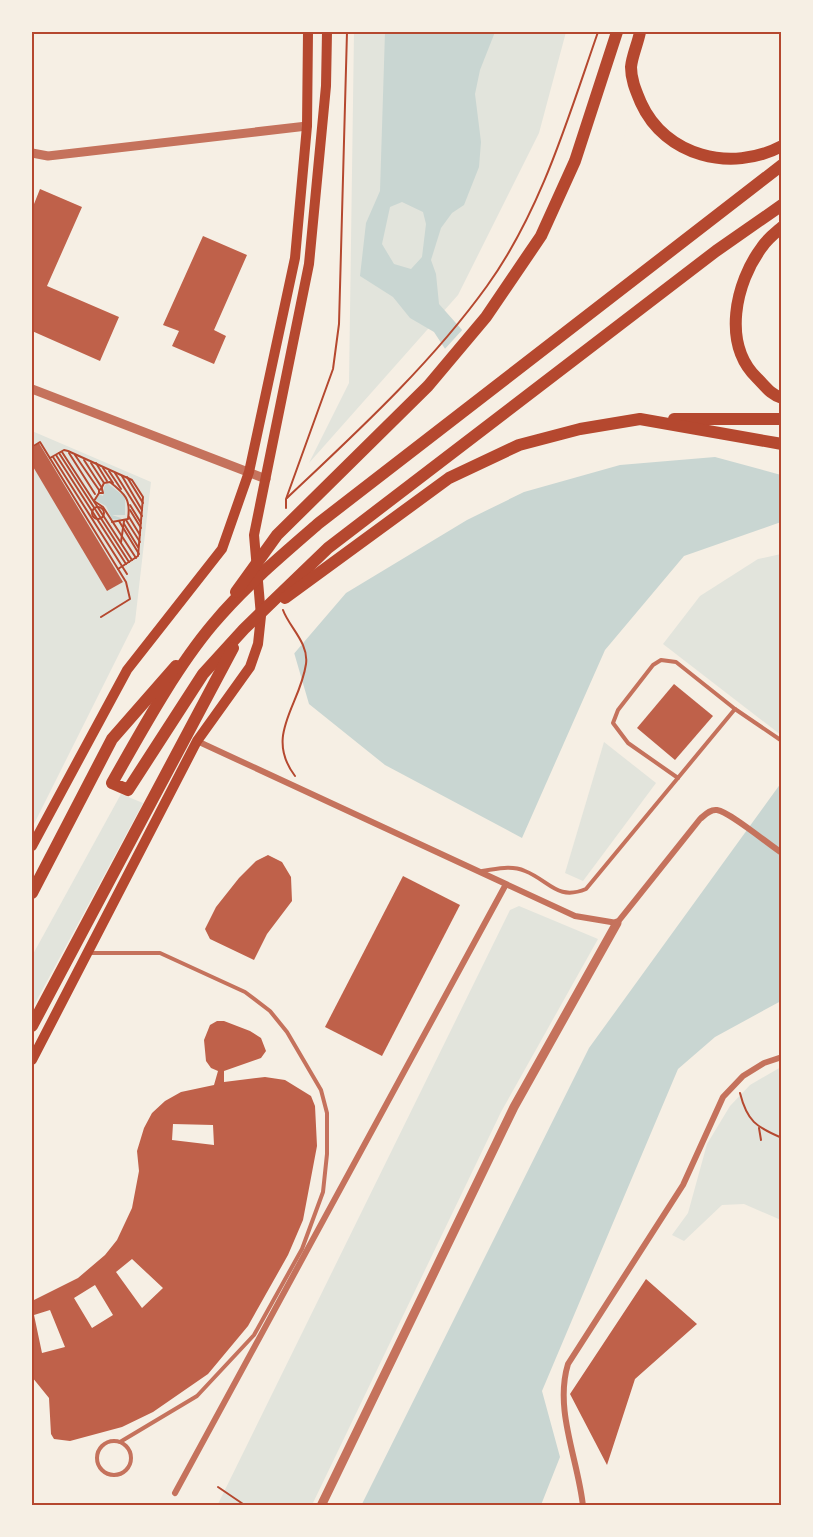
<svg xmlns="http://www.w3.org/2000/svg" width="813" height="1537" font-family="Merriweather,serif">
<rect width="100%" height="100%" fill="#f6efe4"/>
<!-- green -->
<g fill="#e2e4dc">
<path d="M354 32H566L539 133 458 295 309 463 349 383Z"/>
<path d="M32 431 151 482 135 622 32 828Z"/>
<path d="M781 554H782L781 735 663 644 700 596 758 559Z"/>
<path d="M604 742 656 783 583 881 565 873Z"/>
<path d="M121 794 143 803 32 1009V956Z"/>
<path d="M519 906 598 939 501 1112 312 1505 217 1506 510 910Z"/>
<path d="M781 1067V1220L744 1204 722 1205 684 1241 672 1235 688 1213 707 1144 730 1106 750 1085Z"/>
</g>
<!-- water -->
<g fill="#c9d6d2" fill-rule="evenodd">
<path d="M385 32H495L480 70 475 94 481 142 479 167 464 205 452 213 441 228 431 260 436 274 439 304 495 367 781 32V522L684 556 605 650 522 838 385 765 309 704 286 625 474 393 434 332 410 318 393 297 360 276 366 223 380 191ZM402 202 423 212 426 224 422 257 411 269 394 264 382 244 390 207Z"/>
<path d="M107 483 125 497V515H112L121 518 120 520 112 519 106 506 95 500 98 494 103 496 104 487Z"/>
<path d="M781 783V1001L715 1037 678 1069 542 1391 560 1457 541 1505 361 1506 589 1048Z"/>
</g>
<!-- pier -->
<path fill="#f6efe4" d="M650 32H781V475L715 457 620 465 524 492 467 520 346 593 292 656 283 623 471 392 443 351 464 328 495 363 607 218 643 48Z"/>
<!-- building -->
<g fill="#bf614a" fill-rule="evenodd">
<path d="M40 189 82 207 47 286 119 317 100 361 32 331V209Z"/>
<path d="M203 236 247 255 214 330 226 336 214 364 172 346 179 331 163 325Z"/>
<path d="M39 443 123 582 107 591 32 465V448Z"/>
<path d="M674 684 713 716 675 760 637 728Z"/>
<path d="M268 855 282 862 291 877 292 901 267 934 254 960 210 939 205 929 216 907 239 878 256 861Z"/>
<path d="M403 876 460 905 382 1056 325 1027Z"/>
<path d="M217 1021H224L250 1031 261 1038 266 1051 261 1058 224 1071V1082L265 1077 285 1080 311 1096 315 1106 317 1146 303 1220 288 1255 248 1326 208 1374 153 1412 122 1427 70 1441 54 1439 51 1434 49 1398 32 1377V1301L78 1278 105 1255 117 1240 132 1208 139 1171 137 1151 144 1128 152 1113 165 1101 181 1092 214 1085 218 1071 211 1068 206 1061 204 1040 210 1025ZM173 1124 213 1125 214 1145 172 1140ZM132 1259 163 1288 142 1308 116 1272ZM95 1285 113 1315 92 1328 74 1298ZM50 1310 65 1347 42 1353 34 1315Z"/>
<path d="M646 1279 697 1324 635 1379 607 1465 570 1394Z"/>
</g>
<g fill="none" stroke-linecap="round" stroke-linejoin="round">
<!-- path -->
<g stroke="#b5482f" stroke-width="2">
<path d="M32 447 40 442 126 582 130 599 101 617"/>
<path d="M62 452 132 560"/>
<path d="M59 453 129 562"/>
<path d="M69 453 95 494"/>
<path d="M56 455 126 564"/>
<path d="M75 455 99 490"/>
<path d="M53 457 127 574"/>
<path d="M50 458 64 450 68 451 132 480 143 497 138 556 118 569"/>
<path d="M84 460 102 488"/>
<path d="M91 463 104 483"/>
<path d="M96 463 107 481"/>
<path d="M103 468 113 483"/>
<path d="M109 471 121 489"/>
<path d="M115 473 142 516"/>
<path d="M122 476 142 510"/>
<path d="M127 477 143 503"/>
<path d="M101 489 104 483 110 482C125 494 131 499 128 519L112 522"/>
<path d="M102 489 103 493H99V490Z"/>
<path d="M99 493 94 501 103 507 136 558"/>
<path d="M287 498C358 431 430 365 487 286 541 211 568 118 598 32"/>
<path d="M130 505 141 523"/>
<circle cx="98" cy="513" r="6"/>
<path d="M286 508V499L333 369 339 324 347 32"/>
<path d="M130 510 141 528"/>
<path d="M129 517 140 535"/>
<path d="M126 520 140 542"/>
<path d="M119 521 139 554"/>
<path d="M124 524 138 547"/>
<path d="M121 542 124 521"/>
<path d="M283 610C289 627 309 643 306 664 300 706 264 735 295 776"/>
<path d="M740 1093C747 1121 756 1127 782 1138"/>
<path d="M759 1128 761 1140"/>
<path d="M218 1487 246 1506"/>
</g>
<!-- service -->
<g stroke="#c5725c" stroke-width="4">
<path d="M678 778 628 743 613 723 618 710 653 665 661 660 676 662 735 709 782 741"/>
<path d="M482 871C497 869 511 865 525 871 550 881 557 901 586 889L735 709"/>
<path d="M88 953H160L245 992 270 1011 287 1032 321 1090 327 1113V1154L323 1192 302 1249 254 1335 197 1396 120 1442"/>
<circle cx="114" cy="1458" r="17"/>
</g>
<!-- minor -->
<g stroke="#c5725c" stroke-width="6">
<path d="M197 741 575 916 617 923 700 819C705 815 710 809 717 810 730 812 768 844 782 853"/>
<path d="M175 1493 505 886"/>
<path d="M583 1506C578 1459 554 1410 568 1364L683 1185 723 1097 743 1076 764 1063 782 1057"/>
</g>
<!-- tertiary -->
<g stroke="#c5725c" stroke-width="9">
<path d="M32 153 48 156 307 126"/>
<path d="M32 389 266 479"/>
<path d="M321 1506 514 1107 617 923"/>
</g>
<!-- secondary -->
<g stroke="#b5482f" stroke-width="10">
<path d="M32 846 127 670 222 549 249 472 295 258 307 126 308 32"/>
<path d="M32 1060 197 741 250 667 258 644 261 616 254 535 309 264 326 86 327 32"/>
</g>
<!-- trunk -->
<g stroke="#b5482f" stroke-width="12">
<path d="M640 32C638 43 632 56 631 67 631 80 636 91 641 103 665 156 731 173 782 146"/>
<path d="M782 165 319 523C282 555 244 587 213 624 175 669 141 732 112 783L128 790 203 674 244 629 328 548 716 251 782 205"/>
<path d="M782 227C775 233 767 239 762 247 735 283 722 344 757 378 765 386 771 395 782 398"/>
<path d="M674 419H782"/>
<path d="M236 592 277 535 428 386 486 317 541 236 575 161 617 32"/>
<path d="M285 598 449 478 519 445 580 429 640 419 782 444"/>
<path d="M32 893 112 739 176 666"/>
<path d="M32 1026 233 648"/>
</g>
</g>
<!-- border -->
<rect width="813" height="1537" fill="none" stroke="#f6efe4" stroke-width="66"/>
<rect x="33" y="33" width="747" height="1471" fill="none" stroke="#b5482f" stroke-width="2"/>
</svg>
